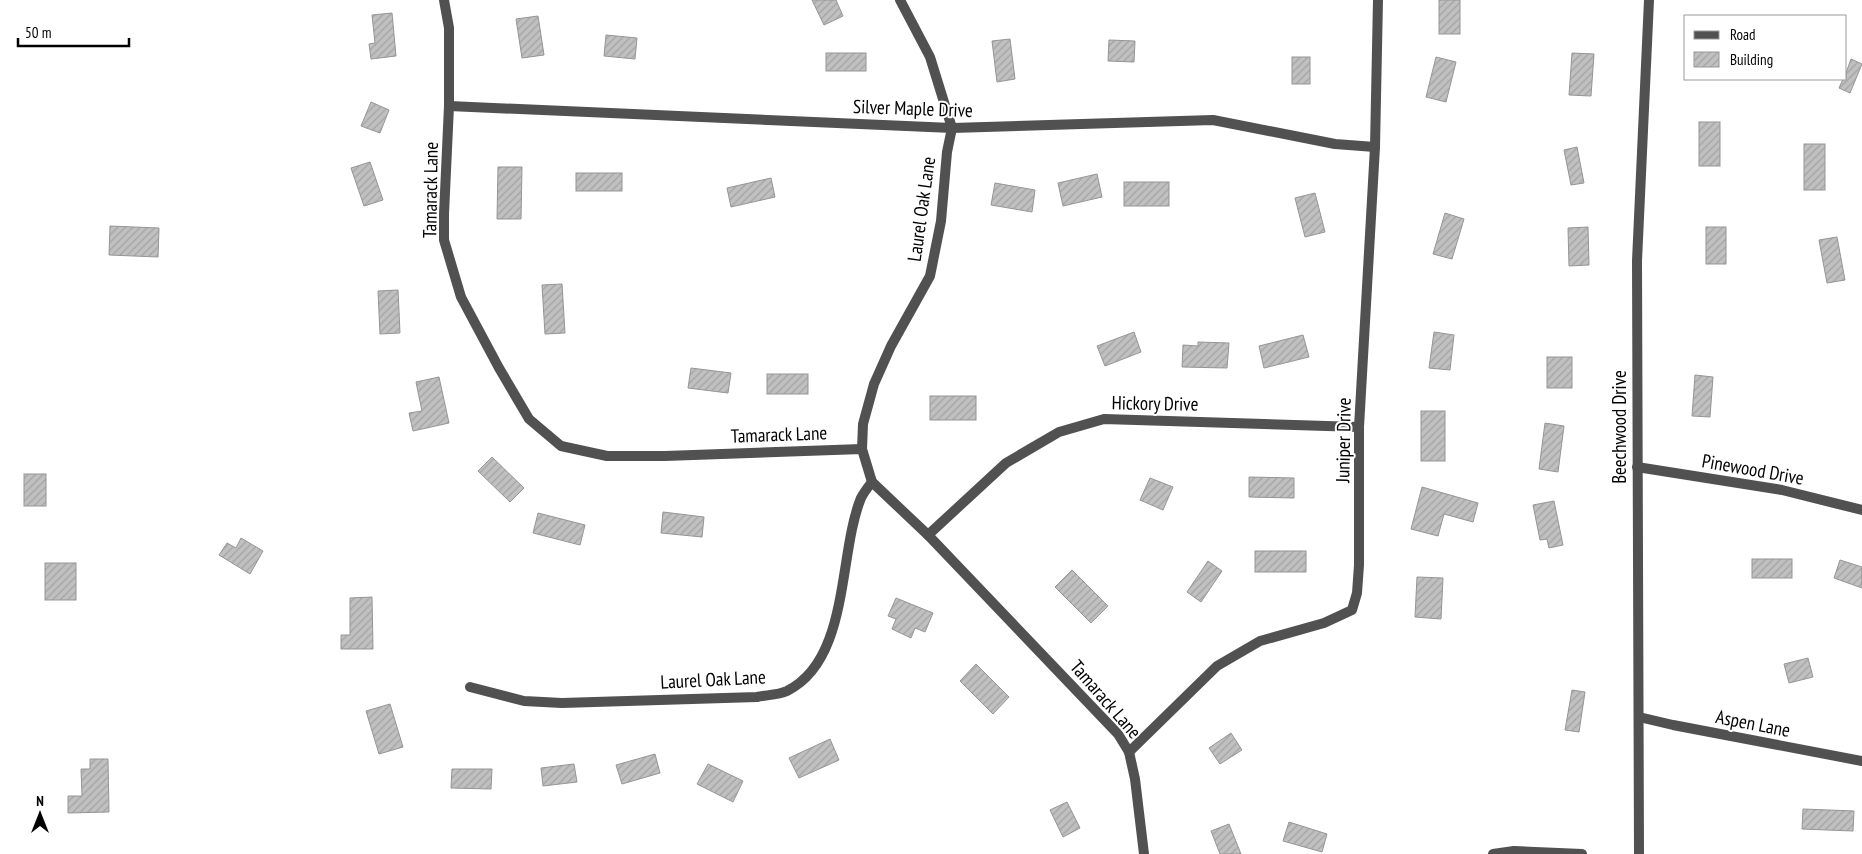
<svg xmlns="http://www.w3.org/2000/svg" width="1862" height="854" font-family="'PT Sans Narrow',sans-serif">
<defs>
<pattern id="building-hatch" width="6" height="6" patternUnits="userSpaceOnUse" patternTransform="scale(1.25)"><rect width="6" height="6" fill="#c0c0c0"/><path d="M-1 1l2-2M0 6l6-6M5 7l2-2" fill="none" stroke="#a3a3a3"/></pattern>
</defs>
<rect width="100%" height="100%" fill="#fff"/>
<!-- building -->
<g fill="url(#building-hatch)" stroke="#959595">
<path d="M812 0H836L843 16 824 25Z"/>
<rect x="1439" y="0" width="21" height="34"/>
<path d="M392 13 396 56 371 59 369 44 375 43 372 15Z"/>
<path d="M538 16 544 55 522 58 516 19Z"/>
<path d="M606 35 637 38 635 59 604 56Z"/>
<path d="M1010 39 1015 79 997 82 992 41Z"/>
<path d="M1109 40 1135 41 1134 62 1108 61Z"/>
<rect x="826" y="53" width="40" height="18"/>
<path d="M1572 53 1594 54 1591 96 1569 95Z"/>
<rect x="1292" y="57" width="18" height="27"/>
<path d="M1436 57 1456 62 1446 102 1426 97Z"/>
<path d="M1851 59 1862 64 1850 93 1839 88 1843 79H1846V73Z"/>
<path d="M371 102 389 110 380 133 361 126Z"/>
<rect x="1699" y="122" width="21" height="44"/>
<rect x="1804" y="144" width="21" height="46"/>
<path d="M1577 147 1584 183 1571 185 1564 150Z"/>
<path d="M370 162 383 200 364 206 351 168Z"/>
<path d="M498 167H522L521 219H497Z"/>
<rect x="576" y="173" width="46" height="18"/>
<path d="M1097 174 1102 197 1063 206 1058 183Z"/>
<path d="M771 178 775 197 731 207 727 188Z"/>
<rect x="1124" y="182" width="45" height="24"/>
<path d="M995 183 1035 190 1032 212 991 205Z"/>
<path d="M1315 193 1325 232 1305 237 1295 198Z"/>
<path d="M1445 213 1464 219 1452 259 1433 254Z"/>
<path d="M110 226 159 228 158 257 109 255Z"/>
<path d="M1588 227 1589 265 1569 266 1568 228Z"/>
<rect x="1706" y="227" width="20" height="37"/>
<path d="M1837 237 1845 280 1827 283 1819 240Z"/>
<path d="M562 284 565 333 545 334 542 285Z"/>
<path d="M398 290 400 333 380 334 378 291Z"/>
<path d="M1134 332 1141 352 1105 366 1097 346Z"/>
<path d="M1434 332 1454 335 1450 370 1429 368Z"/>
<path d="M1303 335 1309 357 1264 368 1259 346Z"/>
<path d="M1198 342 1229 343 1227 368 1182 367 1183 345 1198 346Z"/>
<rect x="1547" y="357" width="25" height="31"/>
<path d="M691 368 731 373 728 393 688 388Z"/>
<rect x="767" y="374" width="41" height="20"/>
<path d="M1695 375 1713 377 1710 417 1692 416Z"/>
<path d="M439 377 449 423 413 431 409 413 422 411 416 382Z"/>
<rect x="930" y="396" width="46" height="24"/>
<rect x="1421" y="411" width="24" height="50"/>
<path d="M1545 423 1564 426 1558 472 1539 469Z"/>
<path d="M492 457 524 488 510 502 478 471Z"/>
<rect x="24" y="474" width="22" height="32"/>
<path d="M1249 477 1294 478V498L1249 497Z"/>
<path d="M1150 478 1173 487 1163 510 1140 500Z"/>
<path d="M1422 487 1478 503 1473 522 1444 514 1438 536 1411 529Z"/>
<path d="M1554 501 1563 545 1549 548 1547 539 1540 540 1533 505Z"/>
<path d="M663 512 704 517 702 537 661 533Z"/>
<path d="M538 513 585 525 580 545 533 533Z"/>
<path d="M241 538 263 551 250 574 219 555 227 543 236 548Z"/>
<rect x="1255" y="551" width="51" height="21"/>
<rect x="1752" y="559" width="40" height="19"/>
<path d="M1840 560 1862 567V588L1834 578Z"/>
<path d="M1208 561 1222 571 1201 602 1187 592Z"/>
<rect x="45" y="563" width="31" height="37"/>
<path d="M1072 570 1108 606 1091 623 1055 587Z"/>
<path d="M1417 577 1443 578 1441 619 1415 617Z"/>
<path d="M372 597 373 649H341V635H350V598Z"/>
<path d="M896 598 933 613 925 632 915 628 911 638 892 629 896 619 888 616Z"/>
<path d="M1808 658 1813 677 1789 683 1784 664Z"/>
<path d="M976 664 1009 697 993 714 960 681Z"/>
<path d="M1572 690 1585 692 1579 732 1565 730Z"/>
<path d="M390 704 403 747 379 754 366 711Z"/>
<path d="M1231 733 1242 750 1220 764 1209 748Z"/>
<path d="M830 739 839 760 799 778 789 758Z"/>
<path d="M655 754 660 773 622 784 616 765Z"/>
<path d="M90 759H108L109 812 68 813V796H82L81 769H90Z"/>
<path d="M574 764 577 782 543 786 541 768Z"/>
<path d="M708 764 743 781 733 802 697 784Z"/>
<path d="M452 769H492L491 789 451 788Z"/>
<path d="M1067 802 1080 828 1063 837 1050 810Z"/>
<path d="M1803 809 1854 811 1853 831 1802 829Z"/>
<path d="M1289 822 1327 834 1322 852 1283 841Z"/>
<path d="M1229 824 1241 854H1220L1211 831Z"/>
</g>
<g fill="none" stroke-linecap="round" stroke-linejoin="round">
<!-- minor -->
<g stroke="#515151" stroke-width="10">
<path d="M444 0 449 28V106L444 214V240L461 297 499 368 529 419 561 446 607 456H665L862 449 872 482 928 535 1118 734 1129 752 1135 779 1144 854"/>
<path d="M449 106 952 128 1213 120 1335 144 1375 147"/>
<path d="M862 449 863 424 874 384 891 346 930 276 941 221 947 152 952 128 930 57 900 0"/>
<path d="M1637 467 1782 490 1862 510"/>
<path d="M928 535 1006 463 1059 432 1104 419 1359 427"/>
<path d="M470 687 524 701 562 703 757 697C766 695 778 695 787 691 850 660 838 554 861 498 864 492 868 487 872 482"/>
<path d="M1639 717 1673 725 1862 761"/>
<path d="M1129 752 1217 666 1260 641 1324 623 1352 610 1357 593 1359 565V427L1375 147 1378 0"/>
<path d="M1493 854 1514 851 1582 854"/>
<path d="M1639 854 1637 261 1649 0"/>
</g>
</g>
<g text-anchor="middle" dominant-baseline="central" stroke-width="4" stroke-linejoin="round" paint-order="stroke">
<!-- street labels -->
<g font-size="19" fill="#000" stroke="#fff">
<text transform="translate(913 108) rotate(2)">Silver Maple Drive</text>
<text transform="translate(430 190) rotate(-89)">Tamarack Lane</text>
<text transform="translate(921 209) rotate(-82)">Laurel Oak Lane</text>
<text transform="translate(1155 403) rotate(1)">Hickory Drive</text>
<text transform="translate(1619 427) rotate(-90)">Beechwood Drive</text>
<text transform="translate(779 434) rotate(-2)">Tamarack Lane</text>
<text transform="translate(1343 440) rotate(-89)">Juniper Drive</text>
<text transform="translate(1753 469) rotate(10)">Pinewood Drive</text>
<text transform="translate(713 679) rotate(-3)">Laurel Oak Lane</text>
<text transform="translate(1106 699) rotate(49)">Tamarack Lane</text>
<text transform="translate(1753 723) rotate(11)">Aspen Lane</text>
</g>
</g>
<!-- legend -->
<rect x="1684" y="15" width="162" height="65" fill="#ffffff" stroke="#999999"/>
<rect x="1694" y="31" width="25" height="8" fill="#515151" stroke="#999999"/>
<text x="1730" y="40" font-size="15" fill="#000000">Road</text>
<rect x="1694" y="52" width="25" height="15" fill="url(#building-hatch)" stroke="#999999"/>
<text x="1730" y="65" font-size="15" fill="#000000">Building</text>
<!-- north arrow -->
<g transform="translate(40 814)" stroke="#ffffff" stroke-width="4" paint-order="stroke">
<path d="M0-4L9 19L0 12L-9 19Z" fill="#000000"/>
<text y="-8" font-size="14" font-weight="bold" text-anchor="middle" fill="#000000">N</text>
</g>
<!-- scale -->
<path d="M18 38v8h111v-8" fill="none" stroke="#000000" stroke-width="2.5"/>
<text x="25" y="38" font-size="15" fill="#000000" stroke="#ffffff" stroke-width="4" paint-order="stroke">50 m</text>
</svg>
